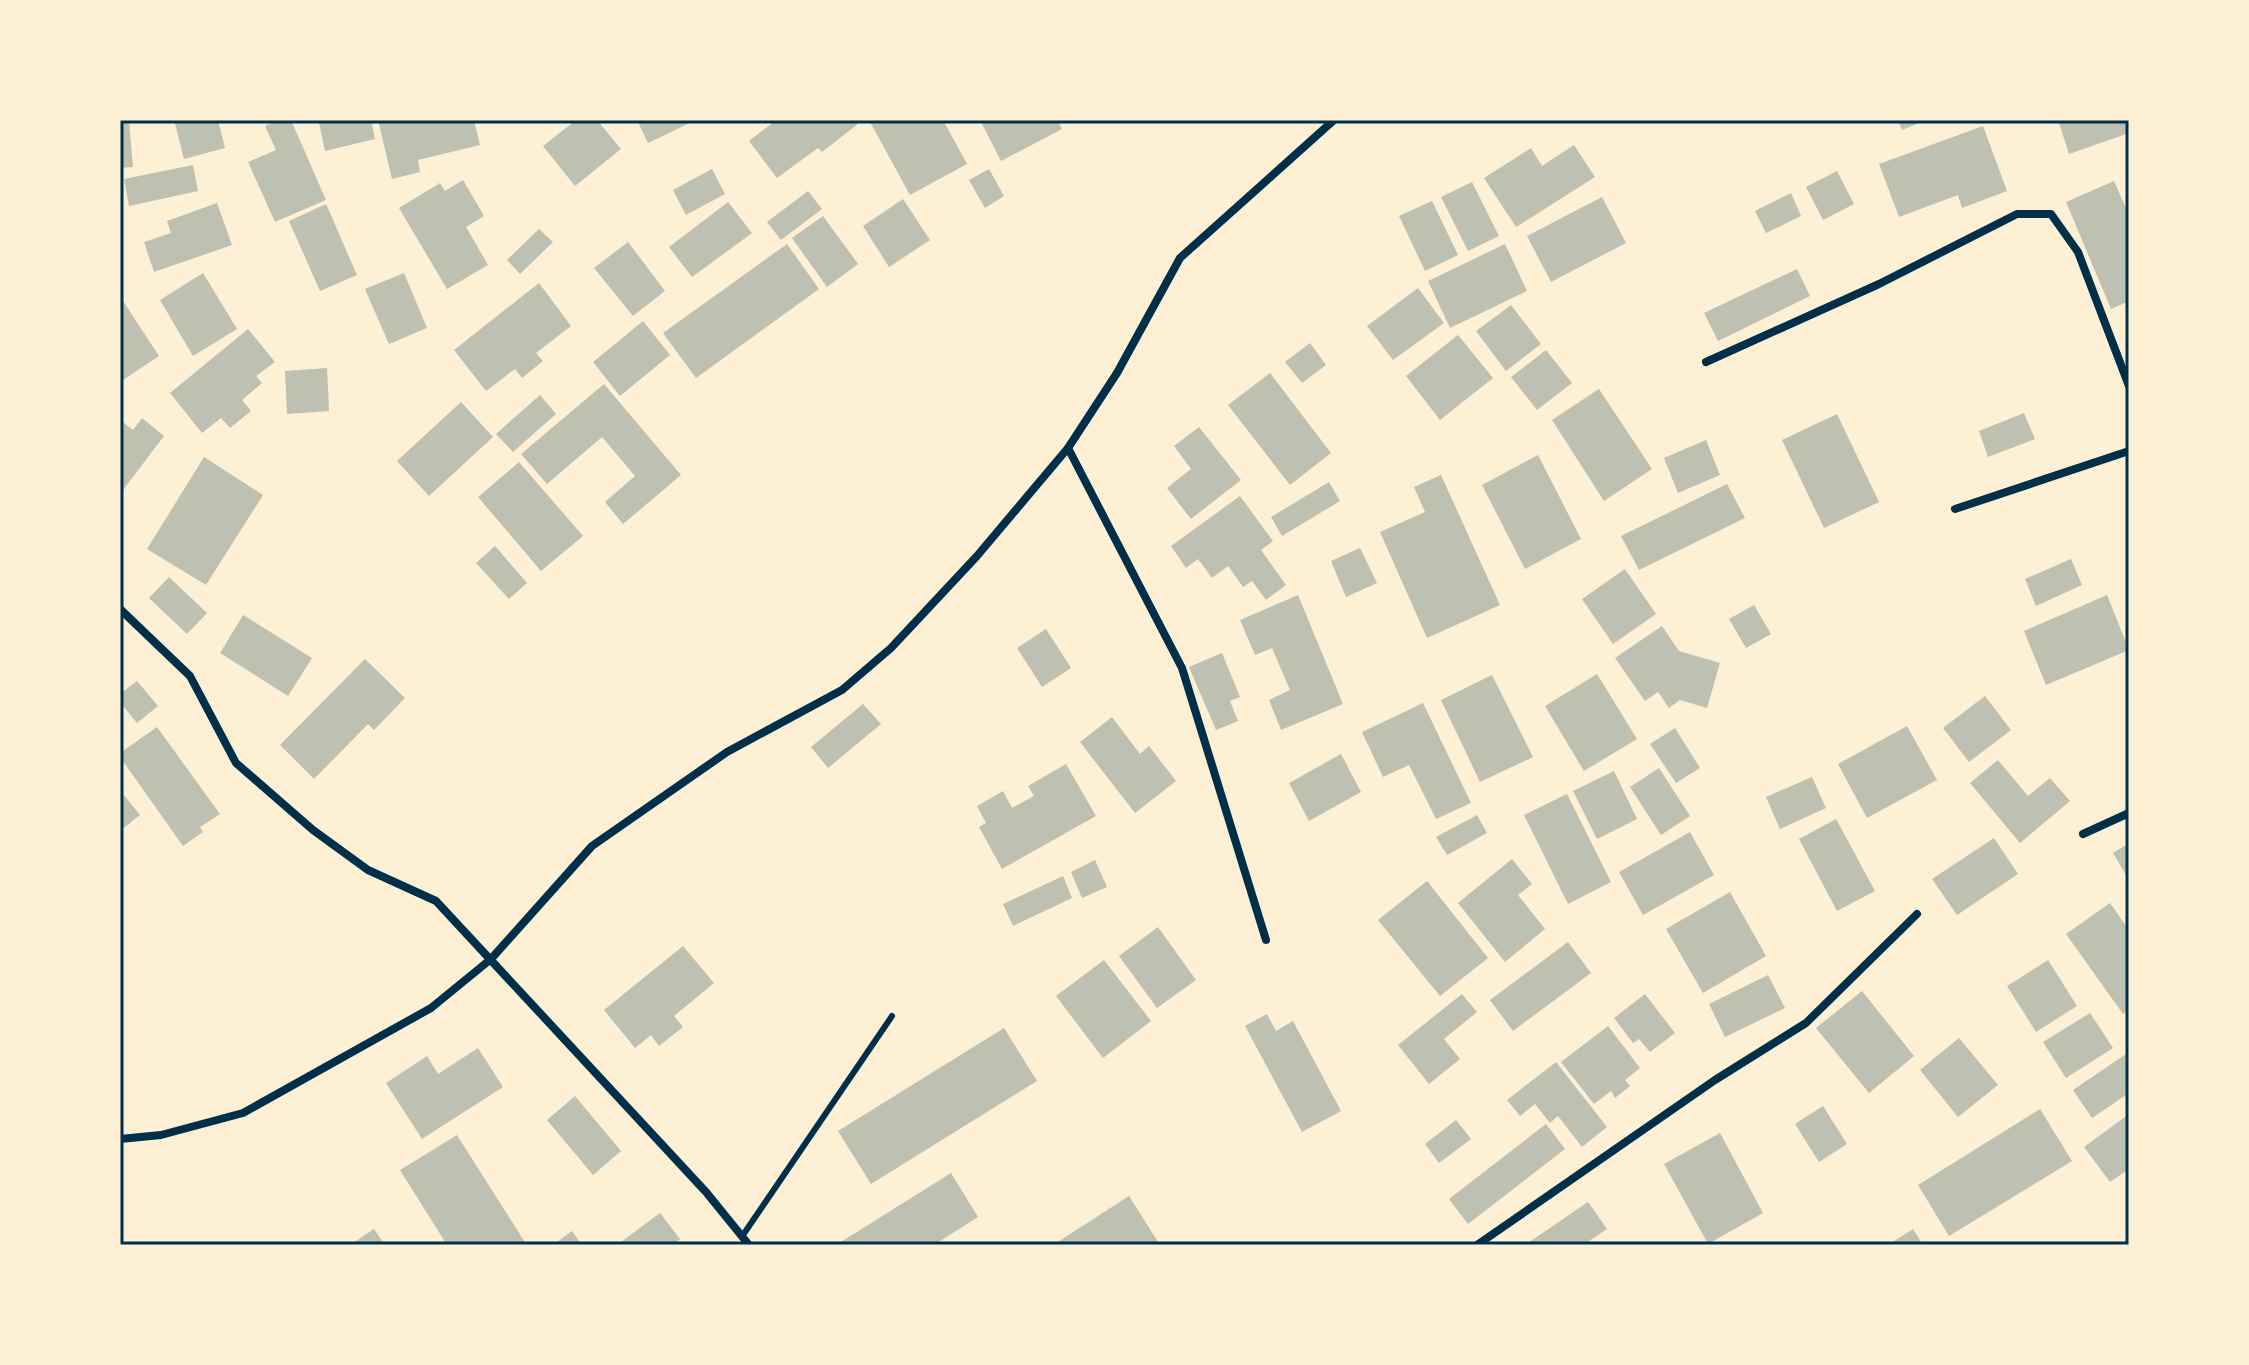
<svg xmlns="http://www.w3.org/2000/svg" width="2249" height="1365" font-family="Helvetica,sans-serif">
<rect width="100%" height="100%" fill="#fdf0d5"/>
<!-- building -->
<g fill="#bec0b2">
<path d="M120 120H129L133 167 120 168Z"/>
<path d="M174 120H218L225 148 184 159Z"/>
<path d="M279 120H291L326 200 275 222 248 162 276 150 265 126Z"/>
<path d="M331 120H371L375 139 325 151 319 123Z"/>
<path d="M378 120H474L480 145 418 160 420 172 392 179Z"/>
<path d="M576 120H597L621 149 575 186 543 146Z"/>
<path d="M637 120H696L648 143Z"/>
<path d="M776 120H854L858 124 822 152 818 148 777 178 749 141Z"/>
<path d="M869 120H943L967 164 910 195Z"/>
<path d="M980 120H1058L1062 129 1001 161Z"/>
<path d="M1898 120H1926L1902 130Z"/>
<path d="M2058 120H2129V133L2069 154Z"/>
<path d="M1983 126 2007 191 1962 208 1958 195 1899 217 1879 164Z"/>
<path d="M1574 145 1595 177 1516 227 1484 178 1531 148 1542 166Z"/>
<path d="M193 165 198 191 129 206 124 179Z"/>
<path d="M712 169 725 194 686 215 673 190Z"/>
<path d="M989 169 1004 196 985 208 969 180Z"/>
<path d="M1837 171 1854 204 1823 220 1806 187Z"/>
<path d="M463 180 484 216 466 227 488 265 447 289 399 208 440 183 445 191Z"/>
<path d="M2114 181 2129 215V301L2111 309 2066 202Z"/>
<path d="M1472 182 1499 236 1468 251 1441 197Z"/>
<path d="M808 191 822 209 781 240 767 222Z"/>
<path d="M1791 193 1801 216 1766 233 1755 211Z"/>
<path d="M1602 197 1626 243 1551 282 1527 236Z"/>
<path d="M903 199 930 240 889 267 863 226Z"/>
<path d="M1432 201 1458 255 1425 271 1399 216Z"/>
<path d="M728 202 752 233 692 277 669 247Z"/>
<path d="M217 203 232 245 154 272 144 242 171 233 167 221Z"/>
<path d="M326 204 357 275 320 291 289 221Z"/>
<path d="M823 216 858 264 827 287 792 238Z"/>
<path d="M539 229 553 242 520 274 507 260Z"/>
<path d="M628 242 665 291 633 316 594 268Z"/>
<path d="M787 244 819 289 696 378 663 333Z"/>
<path d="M1505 244 1527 291 1450 328 1428 281Z"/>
<path d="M1797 269 1810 296 1718 341 1704 313Z"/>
<path d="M203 273 237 329 193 356 160 300Z"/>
<path d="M404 273 427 328 389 344 365 289Z"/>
<path d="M539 283 571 326 536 353 543 361 522 378 515 369 486 391 454 350Z"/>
<path d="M1418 288 1444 323 1393 360 1367 326Z"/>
<path d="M123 301 159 356 120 382V303Z"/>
<path d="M1511 305 1541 344 1506 371 1476 331Z"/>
<path d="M643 321 670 355 620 396 593 362Z"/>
<path d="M248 329 275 362 256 376 262 383 242 400 251 411 230 428 221 418 202 433 170 393Z"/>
<path d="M1458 335 1493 378 1440 420 1406 376Z"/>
<path d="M1310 343 1326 365 1302 383 1285 362Z"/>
<path d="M1546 350 1572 383 1537 410 1511 377Z"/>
<path d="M327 368 329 411 287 414 285 371Z"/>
<path d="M1270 373 1331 453 1290 485 1228 405Z"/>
<path d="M604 384 681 475 623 524 605 502 635 476 602 437 547 484 521 454Z"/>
<path d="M1599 389 1652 469 1604 501 1552 420Z"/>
<path d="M540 395 556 414 513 452 496 434Z"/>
<path d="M461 402 493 437 429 496 397 461Z"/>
<path d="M2024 413 2035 439 1988 457 1979 431Z"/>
<path d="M1837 414 1879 502 1824 528 1782 440Z"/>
<path d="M142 418 164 436 120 494V420L133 430Z"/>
<path d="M1199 427 1241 480 1191 519 1167 488 1191 469 1174 446Z"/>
<path d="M1706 440 1720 475 1678 493 1664 458Z"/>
<path d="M1538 455 1581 539 1525 569 1482 485Z"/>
<path d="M204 457 263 495 206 585 147 549Z"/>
<path d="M519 462 583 536 541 571 478 497Z"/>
<path d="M1441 475 1500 605 1427 638 1380 532 1425 512 1414 487Z"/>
<path d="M1329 482 1340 501 1282 536 1271 517Z"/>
<path d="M1727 484 1745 518 1639 570 1621 536Z"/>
<path d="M1240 496 1273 541 1261 550 1286 585 1266 600 1252 581 1243 587 1228 566 1212 578 1198 559 1186 568 1171 546Z"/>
<path d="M495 546 527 583 509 599 476 563Z"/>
<path d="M1360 548 1377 583 1346 597 1331 561Z"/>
<path d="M2071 559 2082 585 2036 606 2025 579Z"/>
<path d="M1625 569 1656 614 1613 644 1582 599Z"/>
<path d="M169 577 207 613 187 634 149 598Z"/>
<path d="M1298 595 1343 704 1281 730 1269 700 1290 690 1272 648 1255 655 1240 620Z"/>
<path d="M2107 595 2129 650 2046 685 2024 631Z"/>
<path d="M1754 605 1771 634 1746 648 1729 619Z"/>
<path d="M243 615 312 658 288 696 220 653Z"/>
<path d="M1662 626 1679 651 1720 663 1707 708 1680 700 1669 708 1658 692 1645 701 1615 658Z"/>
<path d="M1046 629 1071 668 1042 687 1017 648Z"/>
<path d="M1222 653 1240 697 1230 701 1238 721 1216 730 1189 667Z"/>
<path d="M365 659 405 698 374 730 368 724 314 779 280 745Z"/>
<path d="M1597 674 1637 739 1584 771 1545 706Z"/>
<path d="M1492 675 1533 757 1480 782 1441 700Z"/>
<path d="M137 681 158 706 137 723 120 702V694Z"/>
<path d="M1985 696 2011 730 1969 762 1943 728Z"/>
<path d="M1423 703 1471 803 1436 819 1409 765 1383 777 1362 732Z"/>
<path d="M863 704 881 724 828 768 811 747Z"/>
<path d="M1112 717 1140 754 1149 746 1176 781 1135 813 1080 742Z"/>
<path d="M1907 726 1937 780 1867 818 1838 764Z"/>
<path d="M157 727 220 814 200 827 203 832 183 846 120 757V753Z"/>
<path d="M1675 728 1700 768 1676 783 1650 744Z"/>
<path d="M1341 754 1361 792 1309 821 1289 783Z"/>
<path d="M1998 760 2028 796 2050 778 2070 801 2020 843 1970 783Z"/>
<path d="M1066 764 1096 816 1002 869 979 827 986 823 977 806 1003 791 1012 808 1034 796 1028 786Z"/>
<path d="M1659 768 1690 816 1661 835 1630 787Z"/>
<path d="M1614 771 1637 819 1597 839 1573 791Z"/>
<path d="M1812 777 1826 808 1780 829 1766 797Z"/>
<path d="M123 794 140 815 120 831V796Z"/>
<path d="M1567 794 1611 882 1568 904 1524 815Z"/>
<path d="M1477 815 1487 833 1447 855 1436 837Z"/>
<path d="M1836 819 1875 891 1837 911 1799 839Z"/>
<path d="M1690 832 1714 875 1643 915 1619 872Z"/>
<path d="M1994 838 2018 874 1957 915 1932 879Z"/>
<path d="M2129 843V880L2113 853Z"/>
<path d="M1512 859 1532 884 1518 895 1545 929 1505 962 1458 903Z"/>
<path d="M1095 860 1107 887 1082 898 1071 872Z"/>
<path d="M1063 876 1072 898 1013 926 1003 904Z"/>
<path d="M1427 881 1488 958 1440 996 1378 920Z"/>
<path d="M1730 892 1766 956 1703 993 1666 929Z"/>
<path d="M2110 903 2129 930V1010L2123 1014 2066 934Z"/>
<path d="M1158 927 1196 980 1157 1008 1119 956Z"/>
<path d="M1568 942 1591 973 1513 1031 1490 1000Z"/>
<path d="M683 946 714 983 674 1016 683 1027 659 1046 651 1035 635 1048 604 1010Z"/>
<path d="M1104 960 1151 1021 1103 1058 1056 996Z"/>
<path d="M2048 960 2077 1006 2036 1032 2007 986Z"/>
<path d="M1768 975 1785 1008 1725 1037 1709 1004Z"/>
<path d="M1862 991 1914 1056 1869 1093 1816 1028Z"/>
<path d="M1462 994 1477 1012 1444 1039 1460 1059 1429 1084 1398 1045Z"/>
<path d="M1645 994 1675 1033 1650 1052 1639 1039 1633 1043 1614 1018Z"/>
<path d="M2090 1013 2113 1048 2066 1078 2043 1042Z"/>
<path d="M1267 1014 1276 1031 1293 1021 1341 1111 1302 1132 1245 1026Z"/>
<path d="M1608 1026 1640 1068 1625 1080 1630 1086 1615 1098 1611 1091 1594 1104 1561 1062Z"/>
<path d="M1004 1028 1037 1081 871 1184 838 1131Z"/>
<path d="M1959 1038 1998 1085 1958 1117 1920 1070Z"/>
<path d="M478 1048 503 1087 422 1139 386 1083 427 1056 438 1074Z"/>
<path d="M2129 1052V1093L2092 1118 2073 1090Z"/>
<path d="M1556 1062 1607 1127 1582 1147 1558 1116 1550 1123 1535 1104 1520 1116 1507 1100Z"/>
<path d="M575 1096 621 1151 593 1175 547 1120Z"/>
<path d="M1823 1106 1847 1144 1819 1162 1795 1124Z"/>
<path d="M2040 1109 2072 1161 1949 1236 1918 1185Z"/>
<path d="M2129 1114V1169L2110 1182 2084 1147Z"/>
<path d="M1456 1120 1471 1139 1439 1163 1425 1144Z"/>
<path d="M1546 1124 1565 1149 1468 1224 1449 1199Z"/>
<path d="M1720 1133 1763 1213 1708 1244 1664 1164Z"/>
<path d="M457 1135 526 1244 524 1245H447L400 1170Z"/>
<path d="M951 1173 978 1217 934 1245H836Z"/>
<path d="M1129 1196 1160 1245H1114L1113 1243 1110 1245H1053Z"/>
<path d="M1588 1202 1607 1229 1583 1245H1525Z"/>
<path d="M660 1213 680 1239 673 1245H617Z"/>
<path d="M374 1229 385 1245H350Z"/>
<path d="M1913 1229 1923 1245H1888Z"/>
<path d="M572 1231 582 1245H553Z"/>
</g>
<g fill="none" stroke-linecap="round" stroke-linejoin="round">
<!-- service -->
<path stroke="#003049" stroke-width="6" d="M743 1235 892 1016"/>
<!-- minor -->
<g stroke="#003049" stroke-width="8">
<path d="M1706 362 1879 284 2017 214H2051L2078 252 2129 386"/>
<path d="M1068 448 1182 668 1266 940"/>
<path d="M1955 509 2129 451"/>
<path d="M120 609 190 676 236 763 313 830 368 870 436 901 706 1192 749 1245"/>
<path d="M2083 834 2129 813"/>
<path d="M120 1139 161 1135 243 1113 431 1008 491 959 592 846 727 752 842 690 891 648 977 556 1068 448 1117 373 1180 258 1334 120"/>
<path d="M1477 1245 1715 1080 1806 1023 1917 914"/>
</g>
</g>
<!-- border -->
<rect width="2249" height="1365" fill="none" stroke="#fdf0d5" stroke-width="244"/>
<rect x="122" y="122" width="2005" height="1121" fill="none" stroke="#003049" stroke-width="3"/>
</svg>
